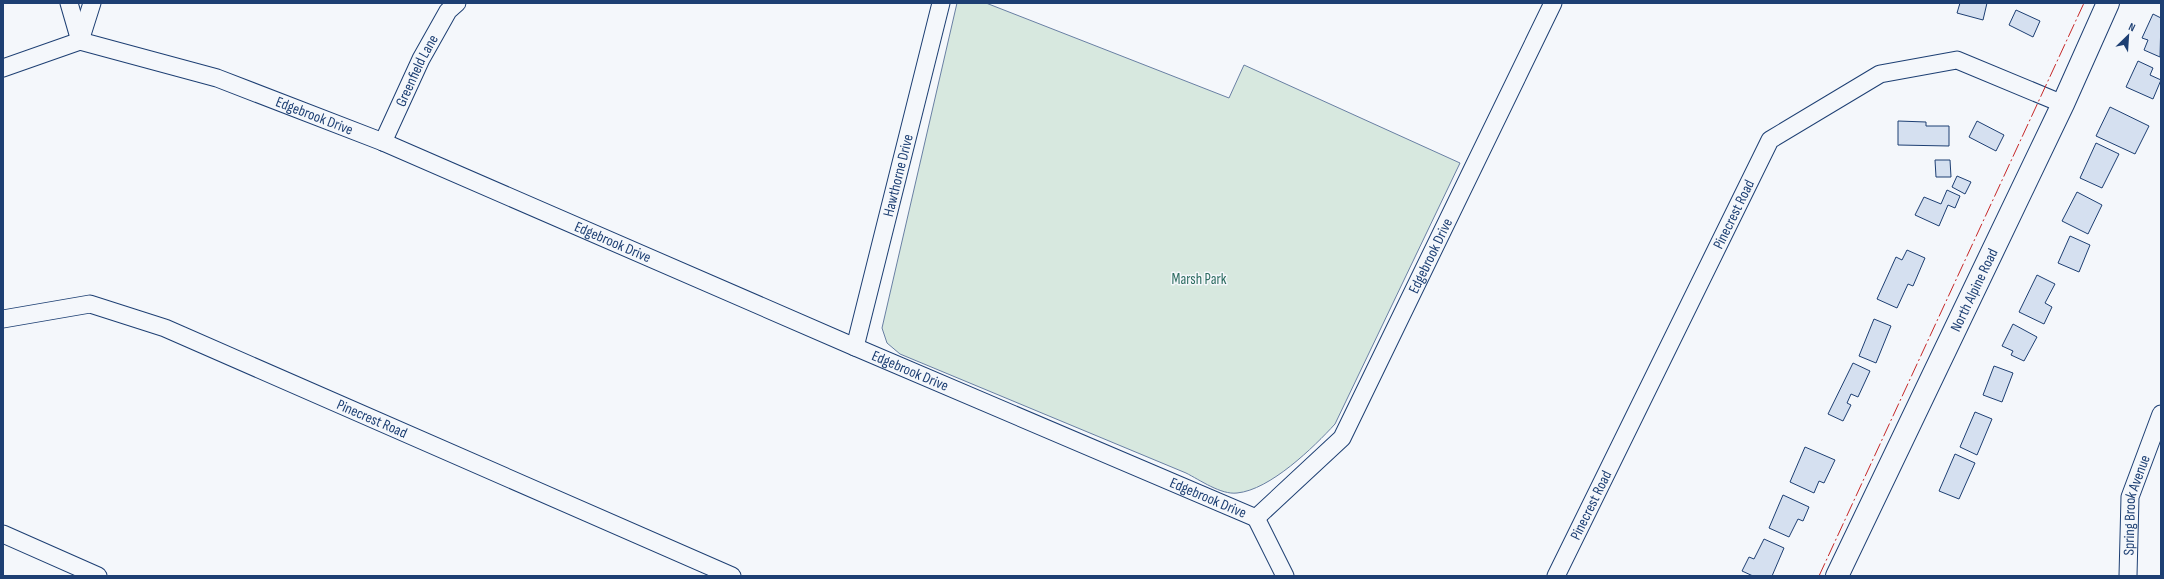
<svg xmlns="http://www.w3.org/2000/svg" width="2164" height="579" font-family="'Sofia Sans Condensed',sans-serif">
<rect width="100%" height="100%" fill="#f4f7fb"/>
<!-- green -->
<path fill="#d7e8df" stroke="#687fa3" d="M957 3H986L1229 98 1244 65 1460 163 1335 424C1314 447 1270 490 1237 493 1221 495 1200 480 1186 473L900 354 887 343 882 328Z"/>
<!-- building -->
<g fill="#d5e0f0" stroke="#1d3f73">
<path d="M1960 3H1987L1983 20 1957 13Z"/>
<path d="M2016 10 2040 21 2033 37 2009 25Z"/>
<path d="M2153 14 2161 18 2160 57 2144 50 2148 40 2142 38Z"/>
<path d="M2138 61 2153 68 2150 75 2161 80 2153 99 2126 87Z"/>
<path d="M2110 107 2149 126 2135 154 2096 136Z"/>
<path d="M1898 121 1926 122V126H1949V146L1898 145Z"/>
<path d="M1977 121 2004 135 1996 151 1969 137Z"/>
<path d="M2096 143 2119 154 2102 188 2080 178Z"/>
<path d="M1935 160H1950L1951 177H1936Z"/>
<path d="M1957 176 1971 182 1965 194 1952 187Z"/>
<path d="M1947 190 1960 196 1955 208 1948 205 1939 226 1915 215 1924 197 1941 204Z"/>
<path d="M2077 192 2102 205 2088 234 2062 221Z"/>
<path d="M2070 236 2090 245 2079 272 2058 263Z"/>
<path d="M1907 250 1925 258 1913 286 1908 284 1897 308 1877 299 1896 257 1902 260Z"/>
<path d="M2037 275 2055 284 2045 303 2052 307 2044 324 2019 312Z"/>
<path d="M1874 319 1891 326 1876 363 1859 356Z"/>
<path d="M2013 324 2037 337 2024 361 2011 355 2013 351 2002 346Z"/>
<path d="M1853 363 1870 371 1858 397 1851 394 1847 403 1851 405 1843 421 1828 414Z"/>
<path d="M1994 366 2013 373 2002 402 1983 395Z"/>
<path d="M1975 412 1992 419 1977 455 1960 447Z"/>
<path d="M1805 447 1835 460 1824 483 1819 481 1814 493 1790 482Z"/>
<path d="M1955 454 1975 463 1959 499 1939 491Z"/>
<path d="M1783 495 1809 507 1803 521 1798 519 1789 537 1769 528Z"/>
<path d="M1764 539 1784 548 1772 576H1753L1742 571 1749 557 1754 559Z"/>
</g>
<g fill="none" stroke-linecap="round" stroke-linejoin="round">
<!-- minor casing -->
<g stroke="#1d3f73" stroke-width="19">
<g id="minor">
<path d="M69 3 80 41"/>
<path d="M80 41 92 3"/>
<path id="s1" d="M3 68 80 41 217 78 383 142 855 347 1256 518"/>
<path id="s2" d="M383 142 421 59 448 11 457 3"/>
<path id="s3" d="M3 319 90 304 165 328 732 576"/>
<path id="s4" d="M855 347 941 3"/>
<path id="s5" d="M1256 518 1342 438 1553 3"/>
<path d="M1256 518 1285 576"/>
<path d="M3 534 98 576"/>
<path id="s6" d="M1556 576 1770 140 1880 74 1957 60 2063 104"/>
<path id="s7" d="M2128 576 2130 497 2161 414"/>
</g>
</g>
<!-- major casing -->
<g stroke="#1d3f73" stroke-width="24">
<g id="major">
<path id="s8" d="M1837 576 2063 104 2108 3"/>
</g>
</g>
<!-- minor -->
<use href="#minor" stroke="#f4f7fb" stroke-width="17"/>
<!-- major -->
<use href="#major" stroke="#f4f7fb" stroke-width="22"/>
<!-- power -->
<path stroke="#c62828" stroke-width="1" stroke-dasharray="14 3 2 3" stroke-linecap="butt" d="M1819 576 2084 3"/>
</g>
<g text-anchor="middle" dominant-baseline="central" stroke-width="3" stroke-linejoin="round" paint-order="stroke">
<!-- street labels -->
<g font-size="15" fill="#1d3f73" stroke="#f4f7fb">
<text stroke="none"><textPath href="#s2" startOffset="79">Greenfield Lane</textPath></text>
<text stroke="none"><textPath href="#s1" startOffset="328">Edgebrook Drive</textPath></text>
<text stroke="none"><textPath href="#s4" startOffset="177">Hawthorne Drive</textPath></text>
<text stroke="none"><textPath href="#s6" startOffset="403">Pinecrest Road</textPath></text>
<text stroke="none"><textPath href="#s1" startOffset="652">Edgebrook Drive</textPath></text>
<text stroke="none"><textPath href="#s5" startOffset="320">Edgebrook Drive</textPath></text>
<text stroke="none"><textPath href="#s8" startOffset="317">North Alpine Road</textPath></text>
<text stroke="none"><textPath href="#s1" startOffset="976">Edgebrook Drive</textPath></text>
<text stroke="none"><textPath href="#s3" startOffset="393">Pinecrest Road</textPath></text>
<text stroke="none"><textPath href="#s1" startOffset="1300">Edgebrook Drive</textPath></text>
<text stroke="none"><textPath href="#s6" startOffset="79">Pinecrest Road</textPath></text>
<text stroke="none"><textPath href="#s7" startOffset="72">Spring Brook Avenue</textPath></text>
</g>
<!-- park labels -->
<g font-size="15" fill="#2c6c60" stroke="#f4f7fb">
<text x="1199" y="279">Marsh Park</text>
</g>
</g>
<!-- border -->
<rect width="2164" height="579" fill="none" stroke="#1d3f73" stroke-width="8"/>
<!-- north arrow -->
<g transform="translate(2128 36) rotate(25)" stroke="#f4f7fb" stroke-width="3" paint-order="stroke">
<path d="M0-3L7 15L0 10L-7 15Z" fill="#1d3f73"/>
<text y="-6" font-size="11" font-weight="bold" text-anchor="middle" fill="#1d3f73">N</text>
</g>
</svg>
